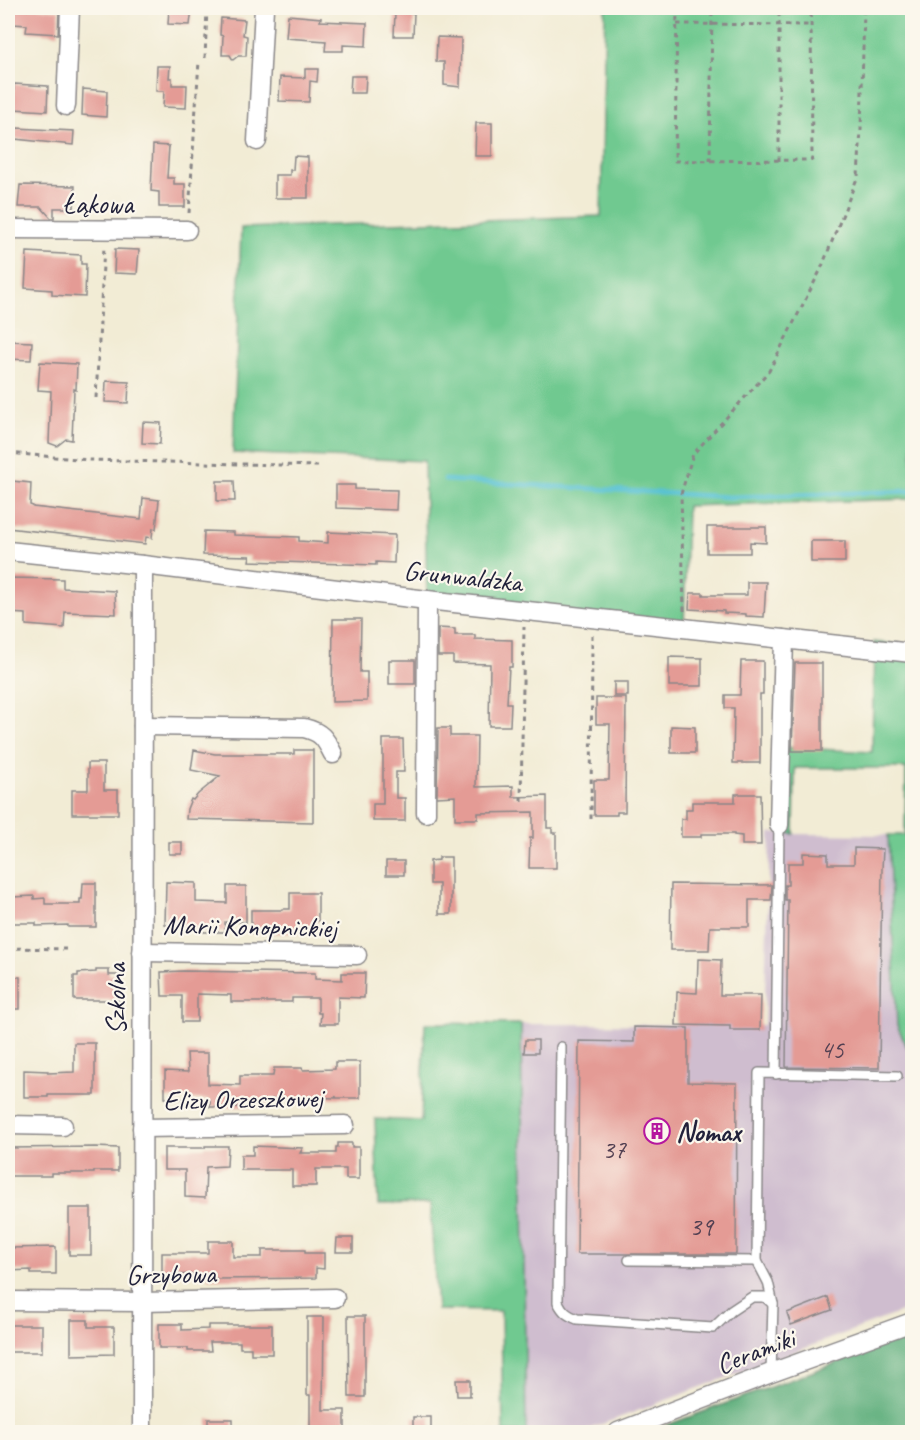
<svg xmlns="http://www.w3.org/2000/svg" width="920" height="1440" font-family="Caveat,sans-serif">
<rect width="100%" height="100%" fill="#fbf7ec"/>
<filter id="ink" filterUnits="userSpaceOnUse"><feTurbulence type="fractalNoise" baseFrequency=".0167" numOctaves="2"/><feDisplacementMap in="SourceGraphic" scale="12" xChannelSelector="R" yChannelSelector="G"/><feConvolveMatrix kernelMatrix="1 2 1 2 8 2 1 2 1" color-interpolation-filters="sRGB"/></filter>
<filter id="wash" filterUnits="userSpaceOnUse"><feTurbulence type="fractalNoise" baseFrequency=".008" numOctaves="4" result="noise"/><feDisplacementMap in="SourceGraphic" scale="24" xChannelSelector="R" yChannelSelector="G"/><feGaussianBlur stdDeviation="1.35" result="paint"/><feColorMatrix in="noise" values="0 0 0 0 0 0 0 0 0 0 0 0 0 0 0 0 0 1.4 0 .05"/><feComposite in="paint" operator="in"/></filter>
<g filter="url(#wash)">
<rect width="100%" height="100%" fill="#f2ecd5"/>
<!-- industrial -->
<path fill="#cfbdcf" d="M780 832 794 834 888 835 897 1025 912 1058V1308L581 1432H526L521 1024 764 1025 770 833Z"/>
<!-- green -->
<g fill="#6fc990" stroke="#487666" stroke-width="1.5">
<path d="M605 8H912V499L687 506 684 628 427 600 424 461 233 453 241 228 601 216Z"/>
<path d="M874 642 912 646V1058L897 1025 888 835H905L906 768H795L794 834 780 832 782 747 872 752Z"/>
<path d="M425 1023 521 1024 526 1432H503L501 1311 437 1310 430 1204 378 1205 375 1119 421 1121Z"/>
</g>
<!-- forest -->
<path fill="#5bad7a" stroke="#3e685a" stroke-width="1.5" d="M912 1335V1432H648Z"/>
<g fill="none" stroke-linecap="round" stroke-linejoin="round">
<!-- stream -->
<path stroke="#58c2d3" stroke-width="5" d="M445 480 730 497 912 491"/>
</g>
<g id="blocks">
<!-- building -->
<g fill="#e49b95">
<path d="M14 8H44V9L59 10 58 34 26 32 27 25 13 24Z"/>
<path d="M169 8H192L190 25 168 24Z"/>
<path d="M395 13H414L413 36H394Z"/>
<path d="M288 15 321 18 320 21 367 23 366 46 343 45V51H325L326 41 286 38Z"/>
<path d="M221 18 245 20 243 35 247 36 246 56H238L233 60 230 55H222L223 36 220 35Z"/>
<path d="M437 37 461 38 460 87 444 85V62H436Z"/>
<path d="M157 66H170L169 78H172V85H187L186 108 163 107 164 91H156Z"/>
<path d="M305 69H318L317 82 310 81 309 102 279 101 280 77 305 78Z"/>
<path d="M351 76H366L365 93H350Z"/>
<path d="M14 84 48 86 47 111 13 109Z"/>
<path d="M83 89 107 91 106 117 82 115Z"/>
<path d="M476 123H492V156H475Z"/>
<path d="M16 128 74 131 73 145 15 139Z"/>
<path d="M153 145 169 146 167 178H174V184H185V207H159V192L151 191Z"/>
<path d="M294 156 308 157V198H275V175H290V170H293Z"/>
<path d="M20 185 75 186 74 208H54V218H51L41 207H18Z"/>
<path d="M115 249 139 250 137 274 114 273Z"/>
<path d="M27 252 81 255V264H86L85 297 52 295V290L25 288Z"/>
<path d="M8 341 32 342 31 360 8 359Z"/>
<path d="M40 362 77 364 76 390 74 389 72 440 66 439 57 446 49 443 51 391 38 390Z"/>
<path d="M106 381 129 382 128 403 105 402Z"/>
<path d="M143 422 161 423 160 444 142 443Z"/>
<path d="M12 481 31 483 30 505 33 506V507L141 519 143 498 159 500 156 529 153 528 152 538 146 537 145 544 8 528V507H9Z"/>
<path d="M217 481H234L235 501H217Z"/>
<path d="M336 485H355V489L397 490 396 510 336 508Z"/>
<path d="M707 527H766V543L750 542V553H707Z"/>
<path d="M204 531 234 532V535L299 537V541L328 543V532L395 535 394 563 376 562V565L249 561 250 556 203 555Z"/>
<rect x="811" y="541" width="34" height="21"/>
<path d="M8 578 63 579V588L115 591 116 614 65 612 64 628 26 625V614L8 613Z"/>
<path d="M747 582H766L764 617 746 616V614L724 613V611L689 609 690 593H703V595H747Z"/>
<path d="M333 619H361L360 672H367V701L332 702Z"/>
<path d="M438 628 455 629V635H475V639L512 640V667H509L507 703H511L510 726H489L490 664 453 663V656H438Z"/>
<path d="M669 657 702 658V686H669Z"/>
<rect x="389" y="660" width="26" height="24"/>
<path d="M741 661H763V694H760V763H733L734 708H725V695H740Z"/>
<path d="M795 663H822V751H792Z"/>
<rect x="614" y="682" width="14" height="14"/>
<path d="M596 698H626L625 812H617V815H594V780H609L610 724H596Z"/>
<path d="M671 726 695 727V753H671Z"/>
<path d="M438 728H450V736H477L476 787 513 786V797L547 796V828H552V833H556V868H529L530 838H533V812L478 813V819H455V796L437 797Z"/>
<path d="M383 739H403L404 772H396V798H405V821H373V804H383Z"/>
<path d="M194 750 215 754H294V750H313V822L186 819 187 809 191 799 193 800 198 794 220 776 191 770Z"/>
<path d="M88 763H104V790H118V814H72V790H88Z"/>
<path d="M735 794H760L761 845H742V836L734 835V834H701V837H681V819H686V809H692V802H735Z"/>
<rect x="169" y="842" width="13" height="12"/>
<path d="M854 848 883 849 882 869 879 1068 786 1067 788 900H785V885H788V863H803V853L828 854V864H854Z"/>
<path d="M439 857H451V914H439V884H430V861L439 860Z"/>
<rect x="386" y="861" width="18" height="14"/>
<path d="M166 882 196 883V902L227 903V886H246V922H225V932H203V930H186V926L165 925Z"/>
<path d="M83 883H96V927H68V925L36 926V923H8V899H12V897L34 896V899L45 898V904H80V899H82Z"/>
<path d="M671 884 772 885 771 900H749V927H710L709 950H670Z"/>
<path d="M290 893H318V921H312V933H251V910H282V909H290Z"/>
<path d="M698 959 721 960 720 995H761L760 1030H730V1026L676 1025 677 992 697 993Z"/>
<path d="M96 970H109V975H119V1000H74V976H78V973L96 972Z"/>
<path d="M183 971 315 973V979L342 980V973H365L364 998 338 997V1024H320L321 1013H318V998H292V1002H231V995L197 994V1022H182V996H162L161 972Z"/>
<rect x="8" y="977" width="12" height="32"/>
<path d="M634 1027 688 1028V1082L737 1083 736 1254H577L579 1041 634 1042Z"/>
<path d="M525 1040H538V1053H524Z"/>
<path d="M74 1043H95V1095H48V1097H24V1070L48 1071V1073L74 1072Z"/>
<path d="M187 1053H208V1084L240 1085V1076H273L274 1068H302L303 1070 335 1069V1062H360V1098H336V1096L335 1098 314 1097V1100L271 1099V1107H210V1100L165 1098V1071L188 1072Z"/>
<path d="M338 1143H352V1147H359V1179H346V1169H316V1186H292V1170H241V1155H253V1146L303 1148 300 1153H336V1147H338Z"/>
<path d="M205 1146H228L227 1166 206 1167 205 1198 185 1197V1170H164V1148H205Z"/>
<path d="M95 1147 118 1148V1171H94V1173H51V1176H8V1148Z"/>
<rect x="69" y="1208" width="22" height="47"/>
<path d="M337 1238H353V1252H336Z"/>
<path d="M208 1241H233V1257H262V1250H305V1253H324V1269L316 1268V1278L216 1279V1278H208V1274L162 1275V1253H208Z"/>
<path d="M56 1247V1274H31V1270L8 1271V1248Z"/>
<path d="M828 1297 832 1310 791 1325 787 1313Z"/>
<path d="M348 1316H365V1397H349Z"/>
<path d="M307 1317H324L323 1410H345V1432H310V1395H307Z"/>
<path d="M71 1320H88V1327H114V1354L71 1355Z"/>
<path d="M159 1324H182V1330L208 1329V1325H272V1354H251V1348H240V1342H210L211 1351H188V1348H159Z"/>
<rect x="8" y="1325" width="34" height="27"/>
<path d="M456 1380H470V1396H457Z"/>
<rect x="413" y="1417" width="18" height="15"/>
<rect x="208" y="1419" width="25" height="13"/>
</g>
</g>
</g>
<g filter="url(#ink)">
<use href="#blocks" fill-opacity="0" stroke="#8a8788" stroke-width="1.5"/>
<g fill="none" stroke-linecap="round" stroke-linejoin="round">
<!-- lane casing -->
<g stroke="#8a8788" stroke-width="12">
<g id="lane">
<path d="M561 1047 558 1302C563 1312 567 1315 577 1319L713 1328 731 1311 752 1297H765L773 1304"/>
<path d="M776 1074 779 825"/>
<path d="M629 1260 757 1261 759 1073 897 1076"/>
<path d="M757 1261 768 1282 773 1304 771 1373"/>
</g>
</g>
<!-- street casing -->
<g stroke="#8a8788" stroke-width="21">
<g id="street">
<path d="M66 106 70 8"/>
<path d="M257 141 264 8"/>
<path d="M8 229 187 230"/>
<path d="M8 551 143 565 427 600 912 653"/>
<path d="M143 726 304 728C321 732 325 738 333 754"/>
<path d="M426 813 427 600"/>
<path d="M779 825 784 639"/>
<path d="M142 952 357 955"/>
<path d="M8 1125 63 1126"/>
<path d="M142 1128 345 1125"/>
<path d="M8 1301 142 1302 335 1298"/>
<path d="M142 1432 143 565"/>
<path d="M618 1432 771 1373 912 1322"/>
</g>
</g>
<!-- path -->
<g stroke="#8a8788" stroke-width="3" stroke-dasharray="4.5 4.5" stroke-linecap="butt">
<path d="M677 8 675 161 812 160 811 8"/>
<path d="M380 11 381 8"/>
<path d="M677 24 811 25"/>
<path d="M205 58 207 8"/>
<path d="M710 161 712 8"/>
<path d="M779 161V8"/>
<path d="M189 213 199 61"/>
<path d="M96 398 104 246"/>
<path d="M8 453 89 460 318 466"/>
<path d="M684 611 681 494 693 454 769 371 821 269 858 176 861 130 864 8"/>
<path d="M521 801 524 627"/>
<path d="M591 819 592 635"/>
<path d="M8 948 66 949"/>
</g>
<!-- lane -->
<use href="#lane" stroke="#fff" stroke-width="9"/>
<!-- street -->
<use href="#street" stroke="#fff" stroke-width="18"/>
</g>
</g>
<!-- icons -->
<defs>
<g id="building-ring" transform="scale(1.35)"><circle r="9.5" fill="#fbf7ec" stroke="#b5179e" stroke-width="1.5"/><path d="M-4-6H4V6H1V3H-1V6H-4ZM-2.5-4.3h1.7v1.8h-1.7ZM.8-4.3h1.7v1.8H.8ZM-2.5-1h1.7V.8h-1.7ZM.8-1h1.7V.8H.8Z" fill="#b5179e"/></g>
</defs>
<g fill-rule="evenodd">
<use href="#building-ring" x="657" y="1131"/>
</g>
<g text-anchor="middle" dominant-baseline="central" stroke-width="4.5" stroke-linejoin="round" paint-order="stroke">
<!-- number labels -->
<g font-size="26" fill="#524052">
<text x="832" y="1049">45</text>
<text x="614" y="1149">37</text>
<text x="701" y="1226">39</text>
</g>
<!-- street labels -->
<g font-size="28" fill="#22223b" stroke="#fbf7ec">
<text x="98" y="203">Łąkowa</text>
<text transform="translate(463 576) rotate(6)">Grunwaldzka</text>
<text transform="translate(250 926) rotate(1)">Marii Konopnickiej</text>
<text transform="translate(115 999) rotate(-90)">Szkolna</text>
<text transform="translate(243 1099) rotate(-1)">Elizy Orzeszkowej</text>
<text transform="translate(171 1274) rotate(-1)">Grzybowa</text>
<text transform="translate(755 1351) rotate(-21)">Ceramiki</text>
</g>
<!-- poi labels -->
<g font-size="28" font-weight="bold" fill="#22223b" stroke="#fbf7ec" text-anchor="start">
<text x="676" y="1131">Nomax</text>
</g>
</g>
<!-- margin -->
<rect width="920" height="1440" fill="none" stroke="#fbf7ec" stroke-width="30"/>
</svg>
